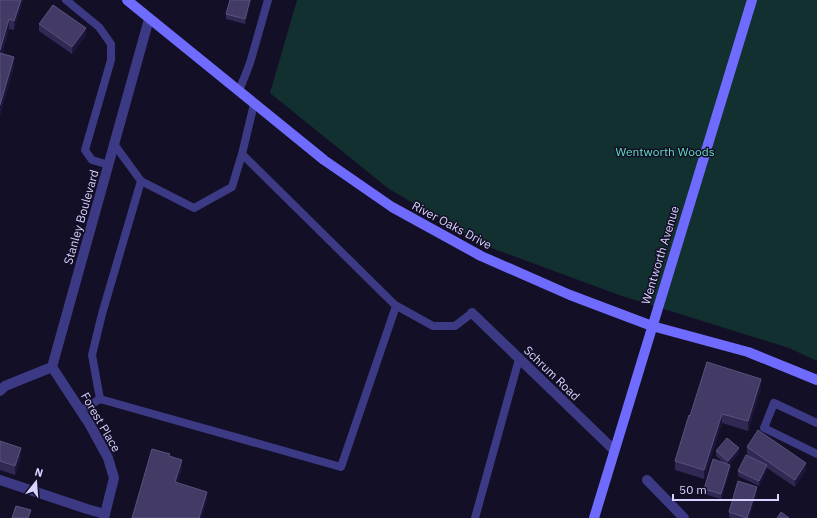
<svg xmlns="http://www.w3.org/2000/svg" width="817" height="518" font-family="'IBM Plex Sans',sans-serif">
<rect width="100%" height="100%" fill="#130f26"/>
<!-- green -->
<path fill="#12302f" d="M297 0H817V361L789 348 619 295 486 246 389 189 270 93Z"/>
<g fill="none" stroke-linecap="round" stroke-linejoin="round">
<!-- lane -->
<g stroke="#3d3a85" stroke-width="8">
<path d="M66 0 99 27 111 44V60L85 150 92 160 109 165"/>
<path d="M239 91 250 63 268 0"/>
<path d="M141 181 194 208 232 187 242 154"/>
<path d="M395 305 433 326H455L472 313"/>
<path d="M100 399 92 355 102 314 141 181 114 144"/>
<path d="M80 411 100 399 341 467 396 306 242 154 254 104"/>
<path d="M817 423 774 403 764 428 817 454"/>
<path d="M475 518 519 359"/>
</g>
<!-- street -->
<g stroke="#3d3a85" stroke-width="10">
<path d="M472 313 614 450"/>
<path d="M52 367 90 425 108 458 114 478 104 518"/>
<path d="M0 391 5 386 52 367 149 19"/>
<path d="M0 480 87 509 105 514"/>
<path d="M647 480 684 518"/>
</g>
<!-- secondary -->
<g stroke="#6f6bff" stroke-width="10">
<path d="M127 0 324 160 392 207 481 256 570 295 652 326 748 352 817 380"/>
<path d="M594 518 752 0"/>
</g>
</g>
<!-- wall -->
<g fill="#312854">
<path d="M0 0H23L14 30 9 29 2 54 14 67 0 115Z"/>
<path d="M251 0 245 24 226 19V14Z"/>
<path d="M39 24 86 35 72 54 39 31Z"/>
<path d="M761 388 748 431 722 423 704 479 675 470V461L690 416Z"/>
<path d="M0 441 21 457 15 475 0 470Z"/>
<path d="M747 447 806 470 795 487 767 468V470L759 486 738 476V471L750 457 747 455Z"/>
<path d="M716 451 739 453 729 464 730 470 721 499 704 494V489L724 463 716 456Z"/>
<path d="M757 492 749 518H731L729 517V512Z"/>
</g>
<!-- shaded-wall -->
<g fill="#1d163a">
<path d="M21 0H23L14 30V21Z"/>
<path d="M250 0H251L245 24V19Z"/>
<path d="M9 19V29L0 60V50Z"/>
<path d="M86 28V35L72 54V47Z"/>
<path d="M14 57V67L0 115V105Z"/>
<path d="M761 379V388L748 431V421Z"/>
<path d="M722 414V423L704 479V470Z"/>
<path d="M21 448V457L15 475V466Z"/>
<path d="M739 448V453L728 466V461Z"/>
<path d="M182 460V469L175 492V482Z"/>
<path d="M806 463V470L795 487V480Z"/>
<path d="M730 465V470L721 499V494Z"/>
<path d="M767 465V470L759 486V481Z"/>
<path d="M757 487V492L749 518H747Z"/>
<path d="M207 492V501L202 518H199Z"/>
</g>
<!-- building -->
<g fill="#433a66" stroke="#5a527e">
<path d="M0 0H21L14 21 9 19 0 50Z"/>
<path d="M230 0H250L245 19 226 14Z"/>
<path d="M53 5 86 28 72 47 39 24Z"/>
<path d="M0 53 14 57 0 105Z"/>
<path d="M707 362 761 379 748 421 722 414 704 470 675 461 689 415 690 416Z"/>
<path d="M758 430 806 463 795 480 747 447Z"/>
<path d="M727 438 739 448 728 461 716 451Z"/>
<path d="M0 441 21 448 15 466 0 461Z"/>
<path d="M152 449 170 454 169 456 182 460 175 482 207 492 199 518H132Z"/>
<path d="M746 455 767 465 759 481 738 471Z"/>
<path d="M713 459 730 465 721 494 704 489Z"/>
<path d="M738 481 757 487 747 518 729 512Z"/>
<path d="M16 506 31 510 28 518H12Z"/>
<path d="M781 512 789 518H777Z"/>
</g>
<g text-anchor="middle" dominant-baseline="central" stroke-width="3" stroke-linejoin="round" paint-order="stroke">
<!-- park labels -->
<g font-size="12" fill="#5fe0c0" stroke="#130f26">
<text x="665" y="151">Wentworth Woods</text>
</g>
<!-- street labels -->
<g font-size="12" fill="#d9d4ff" stroke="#130f26">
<text transform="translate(81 217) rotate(-74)">Stanley Boulevard</text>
<text transform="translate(452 225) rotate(28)">River Oaks Drive</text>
<text transform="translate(660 255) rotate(-73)">Wentworth Avenue</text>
<text transform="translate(552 373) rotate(44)">Schrum Road</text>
<text transform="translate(101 422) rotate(60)">Forest Place</text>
</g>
</g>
<!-- north arrow -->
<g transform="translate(36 482) rotate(17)" stroke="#130f26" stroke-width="3" paint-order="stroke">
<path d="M0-3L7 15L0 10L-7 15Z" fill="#d9d4ff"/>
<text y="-6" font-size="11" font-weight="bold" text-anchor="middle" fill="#d9d4ff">N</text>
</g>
<!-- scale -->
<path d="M673 494v6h105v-6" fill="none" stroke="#d9d4ff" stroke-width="2"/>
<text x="679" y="494" font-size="12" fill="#d9d4ff" stroke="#130f26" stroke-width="3" paint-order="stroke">50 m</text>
</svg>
